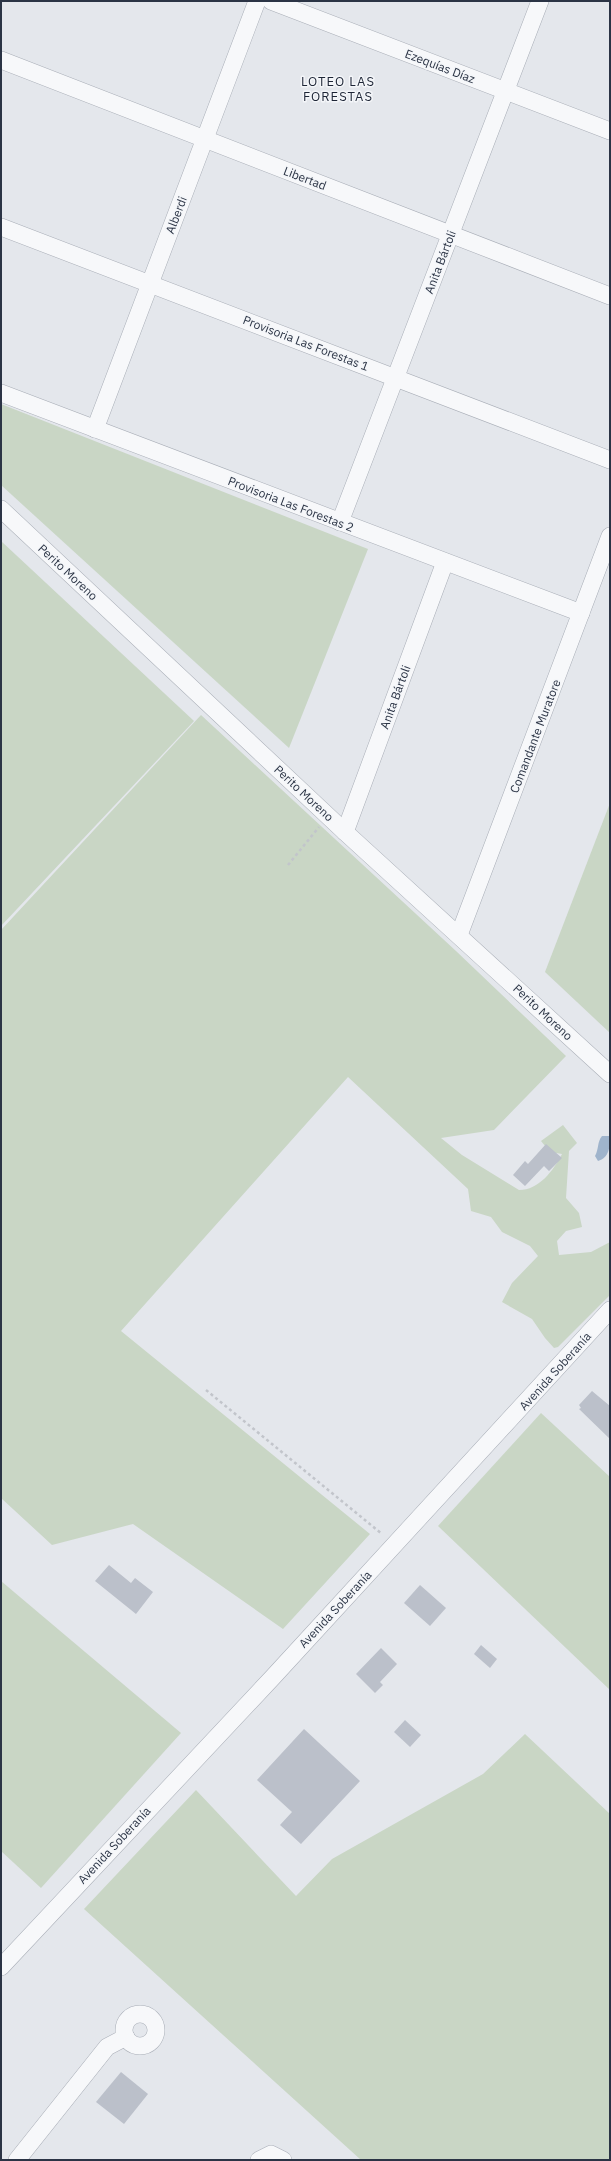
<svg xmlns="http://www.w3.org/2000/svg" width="611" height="2161" font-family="'IBM Plex Sans',sans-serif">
<rect width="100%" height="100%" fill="#e4e7ec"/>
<!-- green -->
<g fill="#c9d6c5">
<path d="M1 404 368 549 289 748 1 485Z"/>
<path d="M1 541 194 721 1 926Z"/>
<path d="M201 715 456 951 566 1056 494 1130 441 1138 462 1155 519 1190C539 1190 553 1171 562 1154L550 1152 541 1141 563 1125 577 1143 569 1151 566 1198 579 1213 582 1227 566 1231 557 1241 559 1255 591 1252 610 1242V1295L558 1347 554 1348 545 1338 532 1319 502 1302 512 1283 538 1256 530 1246 502 1232 491 1217 471 1211 468 1189 348 1077 121 1331 370 1534 283 1629 133 1524 52 1545 1 1498V930Z"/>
<path d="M610 803V1033L545 972Z"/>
<path d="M541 1413 610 1477V1690L438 1526Z"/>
<path d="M1 1581 181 1733 41 1888 1 1851Z"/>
<path d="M525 1734 610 1814V2160H361L84 1909 196 1790 296 1896 332 1859 483 1774Z"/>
</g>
<!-- water -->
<path fill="#9fb4cc" d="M602 1136H609C611 1146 609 1158 598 1161L595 1156C599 1149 597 1142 602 1136Z"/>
<!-- building -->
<g fill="#bbc0ca">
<path d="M546 1144 562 1158 549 1171 544 1166 525 1186 513 1175 525 1161 528 1164Z"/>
<path d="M592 1391 610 1406V1439L579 1409 581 1408 579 1405Z"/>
<path d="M109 1565 131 1583 135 1578 153 1592 136 1614 95 1581Z"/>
<path d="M420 1585 446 1608 430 1626 404 1603Z"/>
<path d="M481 1645 497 1659 490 1668 474 1654Z"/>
<path d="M381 1648 397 1664 380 1682 383 1685 375 1693 356 1674Z"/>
<path d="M405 1720 421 1735 410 1747 394 1732Z"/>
<path d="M304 1729 360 1781 301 1844 280 1825 292 1812 257 1780Z"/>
<path d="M121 2072 148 2094 124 2124 96 2102Z"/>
</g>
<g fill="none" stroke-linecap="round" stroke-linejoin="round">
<!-- minor casing -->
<g stroke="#a9aeb7" stroke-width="18">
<g id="minor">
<path d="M271 1 610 131"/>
<path d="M1 60 610 296"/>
<path d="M1 227 610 460"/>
<path d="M1 393 581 613"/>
<path d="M95 429 257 1"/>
<path d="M1 509 345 832 610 1074"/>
<path d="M340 522 540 1"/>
<path d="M345 832 445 562"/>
<path d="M459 935 610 536"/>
<path d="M1 1967 273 1677 610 1310"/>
<circle cx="140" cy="2030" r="16"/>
<path d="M17 2160 107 2047 126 2037"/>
<path d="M259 2160 271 2154 283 2160"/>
</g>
</g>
<!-- path -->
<g stroke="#c2c5cb" stroke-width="2.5" stroke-dasharray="3 3" stroke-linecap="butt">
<path d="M288 865 319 827"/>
<path d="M206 1390 382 1534"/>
</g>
<!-- minor -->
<use href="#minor" stroke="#f7f8fa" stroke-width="17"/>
</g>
<g text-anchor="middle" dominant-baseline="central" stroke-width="3" stroke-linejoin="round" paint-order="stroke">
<!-- street labels -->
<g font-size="12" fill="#2b3445" stroke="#f4f6f9">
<text transform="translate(440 66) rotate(21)">Ezequías Díaz</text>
<text transform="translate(305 178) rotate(21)">Libertad</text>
<text transform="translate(176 215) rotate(-69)">Alberdi</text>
<text transform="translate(440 262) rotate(-69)">Anita Bártoli</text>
<text transform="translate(306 343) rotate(21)">Provisoria Las Forestas 1</text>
<text transform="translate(291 504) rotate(21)">Provisoria Las Forestas 2</text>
<text transform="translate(68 572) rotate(43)">Perito Moreno</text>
<text transform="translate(395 697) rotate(-70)">Anita Bártoli</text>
<text transform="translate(535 736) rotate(-69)">Comandante Muratore</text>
<text transform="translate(304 793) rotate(43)">Perito Moreno</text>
<text transform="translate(543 1012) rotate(43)">Perito Moreno</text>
<text transform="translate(555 1371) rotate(-48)">Avenida Soberanía</text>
<text transform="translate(335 1609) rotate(-47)">Avenida Soberanía</text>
<text transform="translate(114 1845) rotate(-47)">Avenida Soberanía</text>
</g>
<!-- neighbourhood labels -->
<g font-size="13" letter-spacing="1" fill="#1d2536" stroke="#f4f6f9">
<text x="338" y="81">LOTEO LAS<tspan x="338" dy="15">FORESTAS</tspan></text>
</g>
</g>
<!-- border -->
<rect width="611" height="2161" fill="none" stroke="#2b3445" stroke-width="4"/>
</svg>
